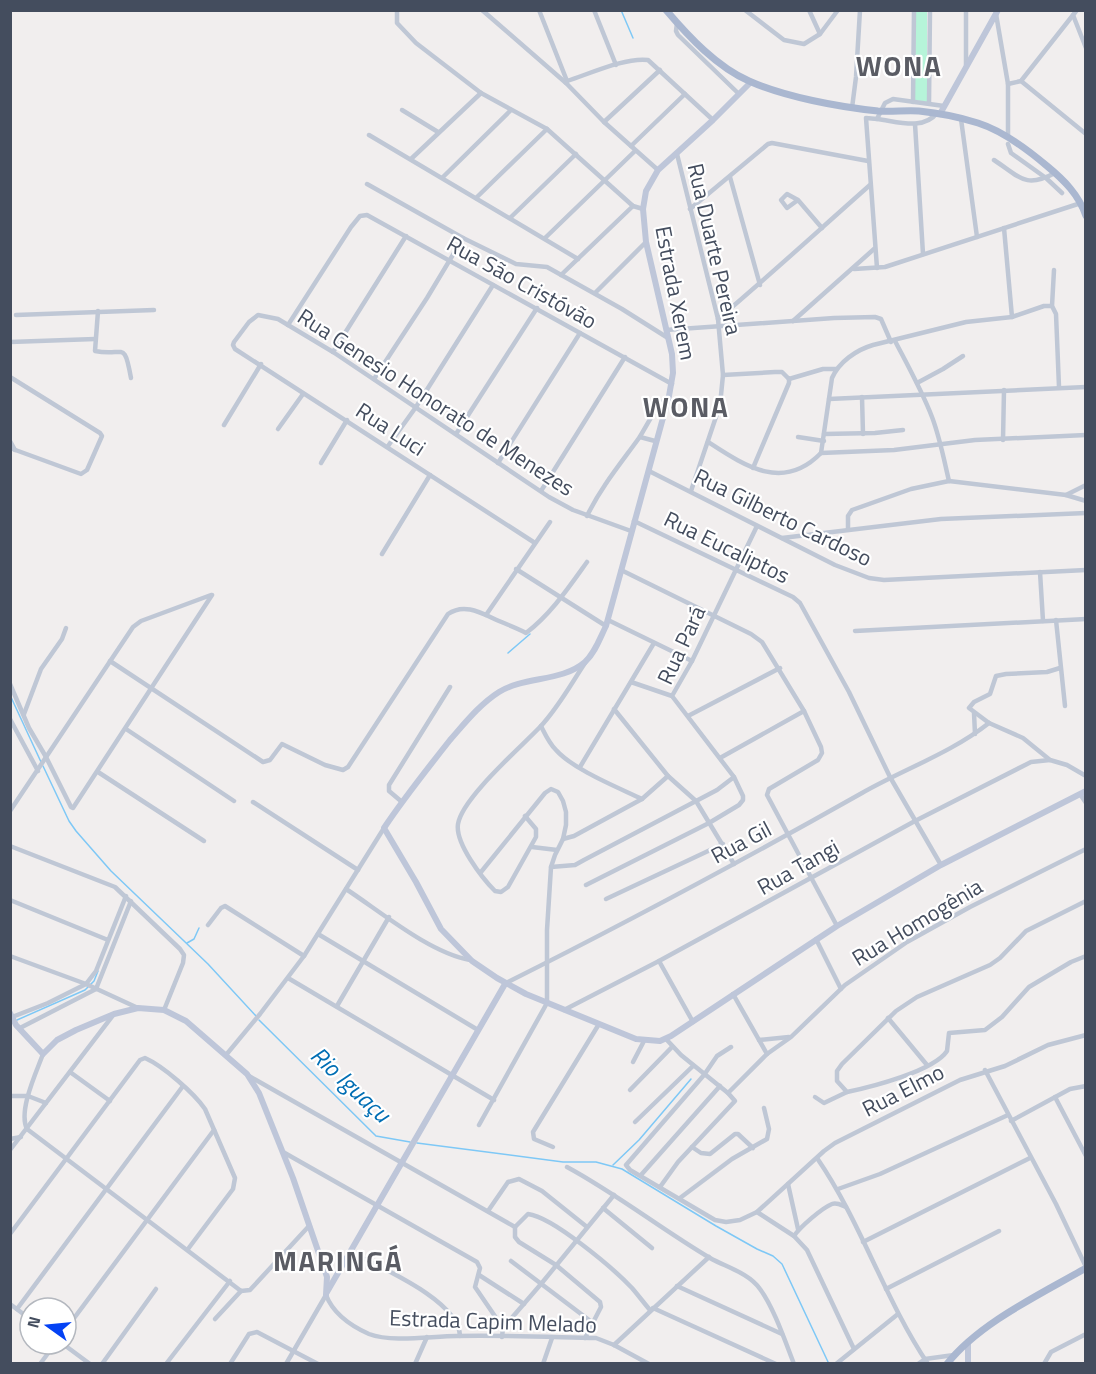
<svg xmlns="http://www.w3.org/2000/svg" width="1096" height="1374" font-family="'Titillium Web',sans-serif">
<rect width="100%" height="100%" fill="#f1eeee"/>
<!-- green -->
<path fill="#b6f4d9" d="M916 11H927V102L914 100Z"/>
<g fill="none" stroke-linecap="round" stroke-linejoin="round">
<!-- stream -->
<g stroke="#7ec8f6" stroke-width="1.5">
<path d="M621 10 633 38"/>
<path d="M508 653 530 634"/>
<path d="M10 695 41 762"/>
<path d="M43 766 69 821 76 831 111 871 208 964 256 1016"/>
<path d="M187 943 194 939 199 928"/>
<path d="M17 1020 85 990 94 981 98 971"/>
<path d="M259 1020 376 1136 410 1142"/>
<path d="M417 1143 563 1162H596L622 1169 716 1226 757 1249 773 1256 782 1264 829 1364"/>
<path d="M613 1165 639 1140 691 1079"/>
</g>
<!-- street -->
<g stroke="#bfc7d5" stroke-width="4.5">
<path d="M397 10V23L416 43 481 93 547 129 633 206 643 209"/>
<path d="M482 10 566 83 604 122 658 170"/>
<path d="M539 10 567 81"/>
<path d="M594 10 616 65"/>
<path d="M745 10 784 40 804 44 820 34 838 10"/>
<path d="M809 10 820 34"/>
<path d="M966 10V65"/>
<path d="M996 14 1008 84V137"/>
<path d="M1073 15 1086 48"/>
<path d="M677 23 676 31 678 35 739 94"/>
<path d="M1021 81 1086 134"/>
<path d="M566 83 567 81C589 74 626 57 648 60L713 120"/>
<path d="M1008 84 1021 81 1077 10"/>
<path d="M913 102 914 10"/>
<path d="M929 103 930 10"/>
<path d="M852 108 856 77 860 10"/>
<path d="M402 110 438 132"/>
<path d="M937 113C923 131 896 121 877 119L885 103 893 99 944 106"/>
<path d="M961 119 977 237"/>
<path d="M604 122 660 70"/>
<path d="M915 124 923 254"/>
<path d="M369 135 578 259"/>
<path d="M1008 144 1011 153 1046 178 1062 193"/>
<path d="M631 146 685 94"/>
<path d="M677 154 718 319 723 375 720 405 691 491"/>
<path d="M411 159 481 93"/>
<path d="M994 160C1020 177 1025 189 1055 173"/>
<path d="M443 177 511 110"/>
<path d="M730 177 760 285"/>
<path d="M367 184 463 238 516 264 547 267 622 309 668 338"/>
<path d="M476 198 547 129"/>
<path d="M798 200 787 208 781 200 787 194 798 200 822 228"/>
<path d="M690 209 768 144 772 143 868 161"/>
<path d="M510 218 576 154"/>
<path d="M1004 228 1012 317"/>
<path d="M545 238 635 151"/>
<path d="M877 268 866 118 877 119"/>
<path d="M854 269 885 267 1081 203"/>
<path d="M1054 270 1052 306 1056 314 1059 387"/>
<path d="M561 275 633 206"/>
<path d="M595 293 646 242"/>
<path d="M98 311 95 351C124 357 124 339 131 378"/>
<path d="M16 315 154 310"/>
<path d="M718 319C769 276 819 230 870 185"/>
<path d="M793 321 874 249"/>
<path d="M288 325 351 227 360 216 367 215 672 384"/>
<path d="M666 330 834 318 875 317 881 319 891 342"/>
<path d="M895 341C908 366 922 391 932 417 940 438 944 460 949 481"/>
<path d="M10 342 95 339"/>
<path d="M333 352 406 236"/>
<path d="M723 375 775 372H782L789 379 823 369H836"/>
<path d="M10 377 100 433 102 436 87 470 81 474 10 448"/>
<path d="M374 379 427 298 463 238"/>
<path d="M917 383 943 369 963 356"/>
<path d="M862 397 863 434"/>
<path d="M829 399 1086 387"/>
<path d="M224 425 261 364"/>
<path d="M278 429 303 394"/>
<path d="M456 434 537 308"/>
<path d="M824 434 875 433 903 430"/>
<path d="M640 437 655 441"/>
<path d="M798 437 824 441"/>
<path d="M1003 440 1004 390"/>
<path d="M10 441 15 450"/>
<path d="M708 442C745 466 783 492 821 453"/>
<path d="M388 446 416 407 493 285"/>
<path d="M821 453 832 378C839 362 856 350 873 345L966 322 1012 317 1044 306H1052"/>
<path d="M821 453 894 450 975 440 1086 435"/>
<path d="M321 463 347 420"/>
<path d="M498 463 580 333"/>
<path d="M753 468 789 383V379"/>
<path d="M649 471 835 565 869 578 884 580 1086 570"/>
<path d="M541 491 625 357"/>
<path d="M1066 495 1086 485"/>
<path d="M587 516C601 487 621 463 639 438 648 424 656 405 669 396"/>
<path d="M634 521 793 597 800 603 849 692 890 777 941 865"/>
<path d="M848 529V516L852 510 911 489 949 481 1066 495 1086 501"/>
<path d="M782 538 941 519 1086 513"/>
<path d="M535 543 235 349 233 345 234 342 249 322 258 315 278 319 333 352 549 497 573 510 631 531"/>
<path d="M382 554 430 475"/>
<path d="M516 569 606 626"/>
<path d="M621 570 751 634 762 642 804 711 821 747 822 753 818 760 769 789 767 795 837 926"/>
<path d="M1040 572 1043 621"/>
<path d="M486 615 550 522"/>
<path d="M608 620 692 661"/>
<path d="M1056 620 1065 706"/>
<path d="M855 631 1086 619"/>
<path d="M110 661 263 762 270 760 282 744 325 765 343 770 348 767 448 614C465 602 483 614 499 621 508 625 517 628 526 633 551 614 569 587 587 562"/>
<path d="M1060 668 1047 672 1006 674 996 676 990 694 974 702 969 708 989 723 1023 738 1050 760 1067 765 1086 776"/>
<path d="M631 682 672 696"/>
<path d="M10 684 29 728 46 757 71 807 73 808 212 595"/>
<path d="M974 713 975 734"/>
<path d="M24 714 41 669 62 639 66 628"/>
<path d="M688 716 780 668"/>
<path d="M10 719 38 771"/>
<path d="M541 726C545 734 549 743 556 750 574 770 617 787 642 799"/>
<path d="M126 729 234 801"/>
<path d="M720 758 804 711"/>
<path d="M580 767 654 643"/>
<path d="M98 772 204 841"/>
<path d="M668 776 696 801 734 864"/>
<path d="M1080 794 1086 803"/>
<path d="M253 802 358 870"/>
<path d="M402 802 389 791V785L450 687"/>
<path d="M10 811 133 627 141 621 211 595"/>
<path d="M525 816 536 829V837L508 887 501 892 495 891C482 878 455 843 458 824 462 798 521 747 540 727 558 708 571 684 585 663"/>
<path d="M563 839 574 836 642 799 668 776 614 709"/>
<path d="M10 846 115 887 180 949 184 955 183 963 164 1010"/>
<path d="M532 847 557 850"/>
<path d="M551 867 575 865 584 860 717 790 734 777"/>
<path d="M586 885 709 823 739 805 743 800V796L734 777 672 696 692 661 757 526"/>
<path d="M346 889C381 912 430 953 470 960"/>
<path d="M606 899 723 844"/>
<path d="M10 900 108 940"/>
<path d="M1086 901 1026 931 1000 958 990 965 917 997 896 1011 842 1064 837 1071V1081L847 1092C871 1087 934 1071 947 1051L949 1033 985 1030 1002 1017 1029 987 1071 962 1086 956"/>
<path d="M208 925 221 908 225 906 304 956"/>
<path d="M318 934 478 1030"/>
<path d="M816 939 841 989"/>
<path d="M10 956 86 984 138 1008"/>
<path d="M659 961 693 1022"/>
<path d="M288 978 494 1100"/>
<path d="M506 983C626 923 745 859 862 793 904 769 951 753 989 723"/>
<path d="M96 989 131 901"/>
<path d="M733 994 767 1054"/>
<path d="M337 1006 389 917"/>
<path d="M564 1010 659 961 915 821 1031 762 1050 760"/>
<path d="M12 1017 48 1003 86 984 96 971 126 896"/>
<path d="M888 1018 927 1065"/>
<path d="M20 1028 96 989"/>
<path d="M759 1040 789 1037"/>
<path d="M731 1047 717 1056 704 1075 626 1165 630 1170 715 1220 726 1222 740 1220 757 1212 824 1151 835 1143 960 1080 1005 1066 1048 1045 1086 1035"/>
<path d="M43 1054C36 1073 18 1111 27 1129L241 1291 250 1290 309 1226"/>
<path d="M226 1055 260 1014 304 956 384 828"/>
<path d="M633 1062 644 1041"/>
<path d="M985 1070 1056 1204 1086 1267"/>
<path d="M70 1072 110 1101"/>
<path d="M249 1076 515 1227 528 1214C553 1217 614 1269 632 1288 638 1295 644 1303 650 1310"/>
<path d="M630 1090 672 1047"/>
<path d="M728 1093 767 1054 791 1037 845 985 907 942 970 907 1086 849"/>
<path d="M10 1096H28L46 1103"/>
<path d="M815 1097 824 1103 847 1092"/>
<path d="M1055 1097 1086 1156"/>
<path d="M1011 1121 1070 1089 1086 1086"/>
<path d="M635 1122 693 1066"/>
<path d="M479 1125 547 1003V930L551 867 555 855 563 839 566 825V812L563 801 558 792 551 789 545 793 481 872"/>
<path d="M10 1139 21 1137"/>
<path d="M553 1147 534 1139 533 1132 599 1024"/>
<path d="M692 1147 701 1153 710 1154 735 1134H738L753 1148"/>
<path d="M10 1150 114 1014"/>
<path d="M283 1152 477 1262 480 1268 475 1287 503 1328 502 1337"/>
<path d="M817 1158C861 1222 884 1298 928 1364"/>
<path d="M567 1167C617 1194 661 1229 710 1258 726 1267 749 1273 760 1289 774 1308 785 1341 794 1364"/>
<path d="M641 1175 720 1086"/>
<path d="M788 1184 798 1229"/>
<path d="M660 1187 678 1162 735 1101 728 1093 681 1055 666 1039"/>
<path d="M838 1189 880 1174 1008 1115"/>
<path d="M680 1198 732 1159 767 1139 769 1129 764 1108"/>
<path d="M603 1208 652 1248"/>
<path d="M488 1211 508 1182 519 1179 542 1191 587 1227"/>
<path d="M757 1212 794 1236 807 1250 854 1349"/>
<path d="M515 1227V1237L519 1242 556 1265 600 1302 601 1307 585 1338"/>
<path d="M10 1234 140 1060 145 1058C163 1066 194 1093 205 1109L235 1178 233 1189 188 1249"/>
<path d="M794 1236C800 1227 822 1208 832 1204 837 1202 841 1205 846 1207"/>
<path d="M863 1242 1030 1158"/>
<path d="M351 1252C379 1267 459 1300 460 1336"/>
<path d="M511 1261 593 1323"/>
<path d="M479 1275 524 1304"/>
<path d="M677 1286 782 1334"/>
<path d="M886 1289 999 1231"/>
<path d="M326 1295C333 1313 351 1326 369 1334 393 1343 431 1336 457 1336 503 1335 550 1337 596 1338L614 1345 649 1364"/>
<path d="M10 1304 30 1319"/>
<path d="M653 1308 776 1364"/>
<path d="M17 1309 183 1086"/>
<path d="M215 1319 241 1291"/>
<path d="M503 1328 541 1284 614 1195"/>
<path d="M66 1329 214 1130"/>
<path d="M63 1344 90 1364"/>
<path d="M614 1345 709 1257"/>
<path d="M40 1364 55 1344"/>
<path d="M102 1364 156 1289"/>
<path d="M166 1364 230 1281"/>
<path d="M230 1364 249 1334 257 1332 318 1364"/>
<path d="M286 1364 326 1295"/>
<path d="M415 1364 427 1337"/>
<path d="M543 1364 552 1338"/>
<path d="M836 1364 898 1314"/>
<path d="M918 1364 925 1359 954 1355"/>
<path d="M1044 1364 1051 1352 1086 1334"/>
</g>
<!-- secondary -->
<g stroke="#bec6d9" stroke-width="6">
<path d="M751 82 713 120 658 170 646 191 643 209 646 242 672 354 673 373 669 396 606 626C600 638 595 653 585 662 562 682 525 676 499 692 480 704 465 723 450 740 427 769 404 798 384 828L416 882 441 929 472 961 497 978 526 994 636 1039 660 1041 671 1036 837 926 941 865 1086 791"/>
<path d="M940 114 998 10"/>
<path d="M10 1013 16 1025 43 1054 57 1040 76 1030 114 1014 138 1008 164 1010 186 1021 247 1074 259 1093 293 1178 327 1277 326 1295"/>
<path d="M327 1292 505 984"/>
<path d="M968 1364V1342"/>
</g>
<!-- primary -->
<g stroke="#aab7d0" stroke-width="7">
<path d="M666 10C689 37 717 67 749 81 785 97 839 107 878 111 892 112 906 110 919 111 939 113 959 117 978 123 1003 131 1027 149 1047 166 1064 180 1079 195 1086 216"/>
<path d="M947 1364C979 1323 1041 1294 1086 1268"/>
</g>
</g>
<g text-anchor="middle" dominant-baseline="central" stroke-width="4.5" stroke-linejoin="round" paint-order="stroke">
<!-- street labels -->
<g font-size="22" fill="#444d5e" stroke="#fff">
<text transform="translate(715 249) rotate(77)">Rua Duarte Pereira</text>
<text transform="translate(522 282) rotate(29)">Rua São Cristóvão</text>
<text transform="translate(676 293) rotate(79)">Estrada Xerem</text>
<text transform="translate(436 402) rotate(33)">Rua Genesio Honorato de Menezes</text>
<text transform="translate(391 429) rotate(33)">Rua Luci</text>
<text transform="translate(783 517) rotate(26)">Rua Gilberto Cardoso</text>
<text transform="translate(727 547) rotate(26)">Rua Eucaliptos</text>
<text transform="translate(681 645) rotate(-65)">Rua Pará</text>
<text transform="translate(741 842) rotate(-28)">Rua Gil</text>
<text transform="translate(798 867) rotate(-29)">Rua Tangi</text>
<text transform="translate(917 922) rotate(-31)">Rua Homogênia</text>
<text transform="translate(903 1090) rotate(-27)">Rua Elmo</text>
<text transform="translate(493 1321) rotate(2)">Estrada Capim Melado</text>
</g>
<!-- water labels -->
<g font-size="24" font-style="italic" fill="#006eb4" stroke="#fff">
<text transform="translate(351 1084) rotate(43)">Rio Iguaçu</text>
</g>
<!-- district labels -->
<g font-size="28" font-weight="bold" letter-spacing="1.5" fill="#5a5c64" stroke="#fff">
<text x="899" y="65">WONA</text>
<text x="686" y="406">WONA</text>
<text x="338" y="1260">MARINGÁ</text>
</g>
</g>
<!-- border -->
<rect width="1096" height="1374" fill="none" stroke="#444d5e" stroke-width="24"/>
<!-- north arrow -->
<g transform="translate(48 1326) rotate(285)"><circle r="28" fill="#ffffff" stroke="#b4b8bf" stroke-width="1.5"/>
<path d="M0-4.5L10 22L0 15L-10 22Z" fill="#0442f4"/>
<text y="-9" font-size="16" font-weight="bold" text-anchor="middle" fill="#444d5e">N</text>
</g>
</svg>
